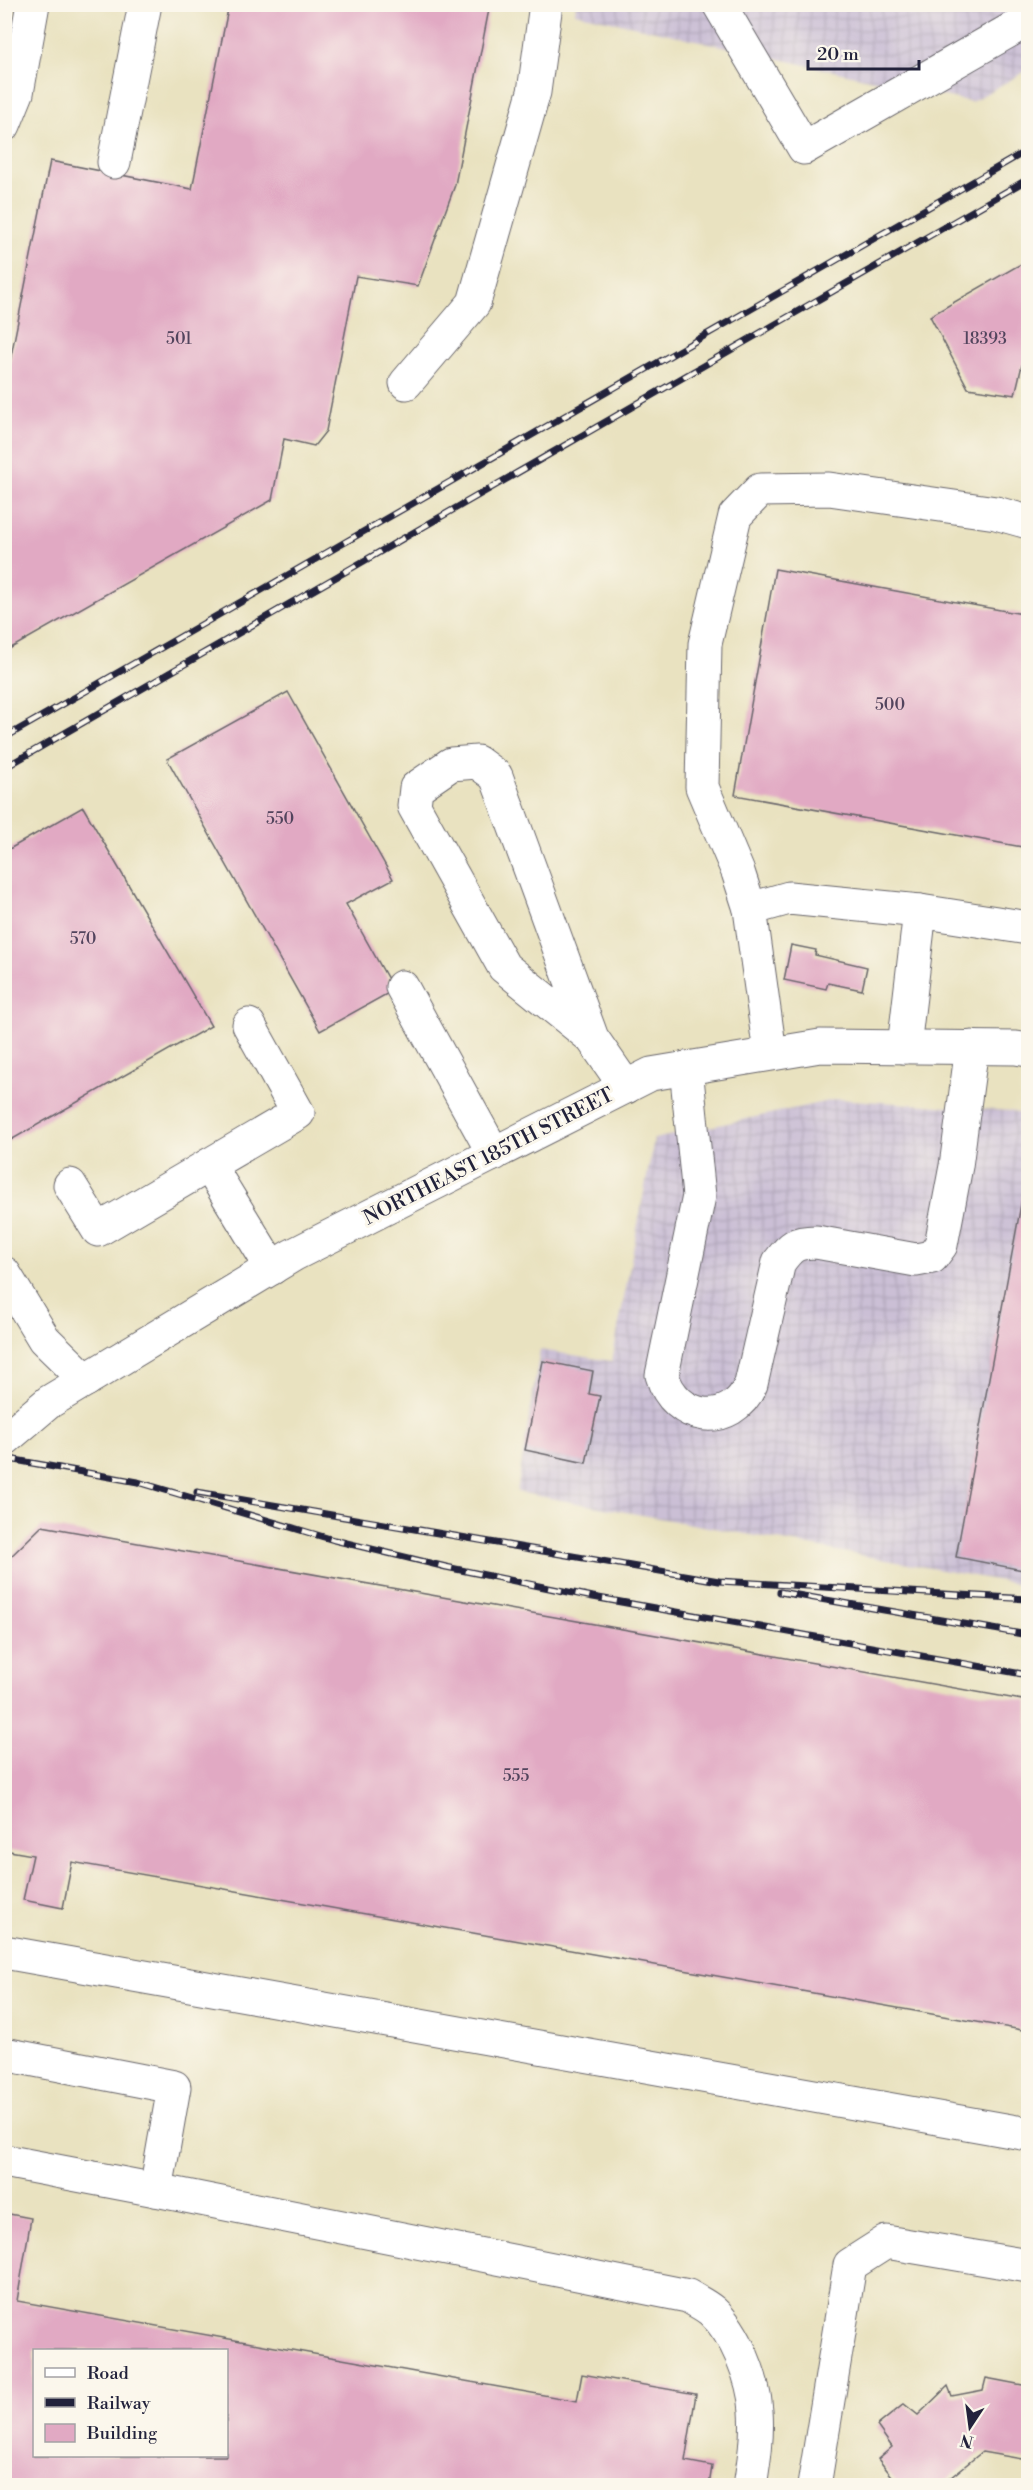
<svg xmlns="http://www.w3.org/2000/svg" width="1033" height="2490" font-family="'Libre Bodoni',serif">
<defs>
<pattern id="industrial-grid" width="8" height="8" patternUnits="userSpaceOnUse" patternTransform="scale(1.5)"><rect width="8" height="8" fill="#cbbfd5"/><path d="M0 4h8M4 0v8" fill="none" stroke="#aea4b8"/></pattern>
</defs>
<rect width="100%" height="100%" fill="#fbf7ec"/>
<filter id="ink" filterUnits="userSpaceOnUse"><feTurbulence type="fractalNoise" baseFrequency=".0167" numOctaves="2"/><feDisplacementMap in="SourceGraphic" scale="12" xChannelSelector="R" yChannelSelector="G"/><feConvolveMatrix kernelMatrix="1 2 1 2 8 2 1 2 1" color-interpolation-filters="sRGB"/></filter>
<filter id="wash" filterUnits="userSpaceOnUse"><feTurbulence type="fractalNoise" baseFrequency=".008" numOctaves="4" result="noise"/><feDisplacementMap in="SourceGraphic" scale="24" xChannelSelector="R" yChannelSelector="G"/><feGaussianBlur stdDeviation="1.35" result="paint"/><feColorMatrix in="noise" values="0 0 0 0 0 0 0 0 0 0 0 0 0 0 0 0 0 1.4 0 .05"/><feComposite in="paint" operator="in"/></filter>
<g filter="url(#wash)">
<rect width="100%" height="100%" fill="#e9e2c0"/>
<!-- industrial -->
<g fill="url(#industrial-grid)">
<path d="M576 4 1028 5V70L971 102 575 13Z"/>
<path d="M838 1099 1010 1111 1028 1115V1586L517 1492 540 1350 612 1361 654 1139Z"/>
</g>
<g id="blocks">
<!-- building -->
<g fill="#e1a9c3" fill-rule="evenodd">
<path d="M229 4H490L455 185 418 286 356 276 326 431 314 446 284 439 272 500 4 652V391L50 161 192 189Z"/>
<path d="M1028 260V361L1022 365 1015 395 968 388 930 316Z"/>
<path d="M775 569 1028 615V848L735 795Z"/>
<path d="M288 692 393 879 346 904 394 990 320 1031 167 759Z"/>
<path d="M83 807 211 1026 4 1144V852Z"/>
<path d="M791 945 816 950 815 955 867 967 862 990 828 983 826 989 784 980Z"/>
<path d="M1027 1172H1028V1571L956 1557Z"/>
<path d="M543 1361 593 1371 589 1394 600 1396 586 1463 525 1450Z"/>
<path d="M42 1526 1028 1701V2031L72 1862 63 1908 23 1900 33 1855 4 1850V1563Z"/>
<path d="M4 2213 31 2218 17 2301 577 2401 582 2374 696 2394 685 2461 712 2466 709 2486H4ZM34 2350H226V2456H34Z"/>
<path d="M986 2378 1028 2386V2460L982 2452 940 2486H900L878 2459 892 2447 877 2426 904 2404 918 2415 948 2386 952 2396 983 2390Z"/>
</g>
</g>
</g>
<g filter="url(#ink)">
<use href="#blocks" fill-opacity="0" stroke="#68656a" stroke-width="1.5"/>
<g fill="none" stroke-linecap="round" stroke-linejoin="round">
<!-- minor casing -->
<g stroke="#68656a" stroke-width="35">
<g id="minor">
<path d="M719 4 804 148 1028 20"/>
<path d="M4 125 17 93 33 4"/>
<path d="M114 162 145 4"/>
<path d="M406 383 474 303 534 92 546 4"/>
<path d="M750 909 738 872 702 787 705 644 735 516 760 490 829 489 996 513 1028 522"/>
<path d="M402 987 494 1154"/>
<path d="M592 1038 504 967 414 806 416 788 451 764 477 762 496 776 592 1038 626 1087"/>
<path d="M904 1047 920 911 1028 928"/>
<path d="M770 1053 750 909 789 898 920 911"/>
<path d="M686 1068 699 1196 662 1375C675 1421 731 1430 751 1384L779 1262C791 1246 795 1242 816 1242L916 1260 932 1257 941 1245 956 1166 972 1047"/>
<path d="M209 1165 272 1268"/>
<path d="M70 1185 98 1230 298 1113 249 1025"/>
<path d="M4 1273 44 1339 86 1380"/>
<path d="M4 1440 49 1402 293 1255 651 1074 820 1046 1016 1048 1028 1050"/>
<path d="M4 1952 1028 2134"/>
<path d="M4 2054 174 2087 156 2190 4 2161"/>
<path d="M156 2190 688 2296C696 2301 705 2305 712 2311 736 2333 754 2379 756 2411 758 2436 754 2461 750 2486"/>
<path d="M814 2486 850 2265 886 2242 1028 2266"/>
</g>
</g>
<!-- minor -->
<use href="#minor" stroke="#fff" stroke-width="33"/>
<!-- rail casing -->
<g stroke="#22223b" stroke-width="7">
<g id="rail">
<path d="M4 738 1028 150"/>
<path d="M4 768 1028 179"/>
<path d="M4 1458 138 1482 334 1540 446 1567 593 1597 1028 1675"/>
<path d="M197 1492 719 1581 1028 1599"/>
<path d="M780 1592 1028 1635"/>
</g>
</g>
<!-- rail -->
<use href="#rail" stroke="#fbf7ec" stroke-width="4.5" stroke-dasharray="14" stroke-linecap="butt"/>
</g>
</g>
<g text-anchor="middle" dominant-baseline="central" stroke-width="6" stroke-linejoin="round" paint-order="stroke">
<!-- number labels -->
<g font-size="16" fill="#52445d">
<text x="179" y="339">501</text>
<text x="985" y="339">18393</text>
<text x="890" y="705">500</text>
<text x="280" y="819">550</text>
<text x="83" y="939">570</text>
<text x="516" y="1776">555</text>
</g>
<!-- street labels -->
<g font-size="20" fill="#22223b" stroke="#fbf7ec">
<text transform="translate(489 1157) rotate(-27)">NORTHEAST 185TH STREET</text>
</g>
</g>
<!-- margin -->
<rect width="1033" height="2490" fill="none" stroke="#fbf7ec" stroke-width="24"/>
<!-- legend -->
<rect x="33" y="2349" width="195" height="108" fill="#fbf7ec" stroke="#a4a2a5" stroke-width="1.5"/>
<rect x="45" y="2368" width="30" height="9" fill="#ffffff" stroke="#a4a2a5" stroke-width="1.5"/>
<text x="87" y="2379" font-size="18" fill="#22223b">Road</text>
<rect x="45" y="2398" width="30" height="9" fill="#22223b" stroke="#a4a2a5" stroke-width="1.5"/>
<text x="87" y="2409" font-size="18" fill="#22223b">Railway</text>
<rect x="45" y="2424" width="30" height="18" fill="#e1a9c3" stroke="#a4a2a5" stroke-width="1.5"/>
<text x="87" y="2439" font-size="18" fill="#22223b">Building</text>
<!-- north arrow -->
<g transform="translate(970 2427) rotate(193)" stroke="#fbf7ec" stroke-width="4.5" paint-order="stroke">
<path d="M0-4.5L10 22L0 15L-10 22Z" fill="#22223b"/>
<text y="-9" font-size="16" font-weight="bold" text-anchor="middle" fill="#22223b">N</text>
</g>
<!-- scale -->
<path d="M808 60v9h111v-9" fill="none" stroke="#22223b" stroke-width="3"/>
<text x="817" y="60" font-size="18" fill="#22223b" stroke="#fbf7ec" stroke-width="4.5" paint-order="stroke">20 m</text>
</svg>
